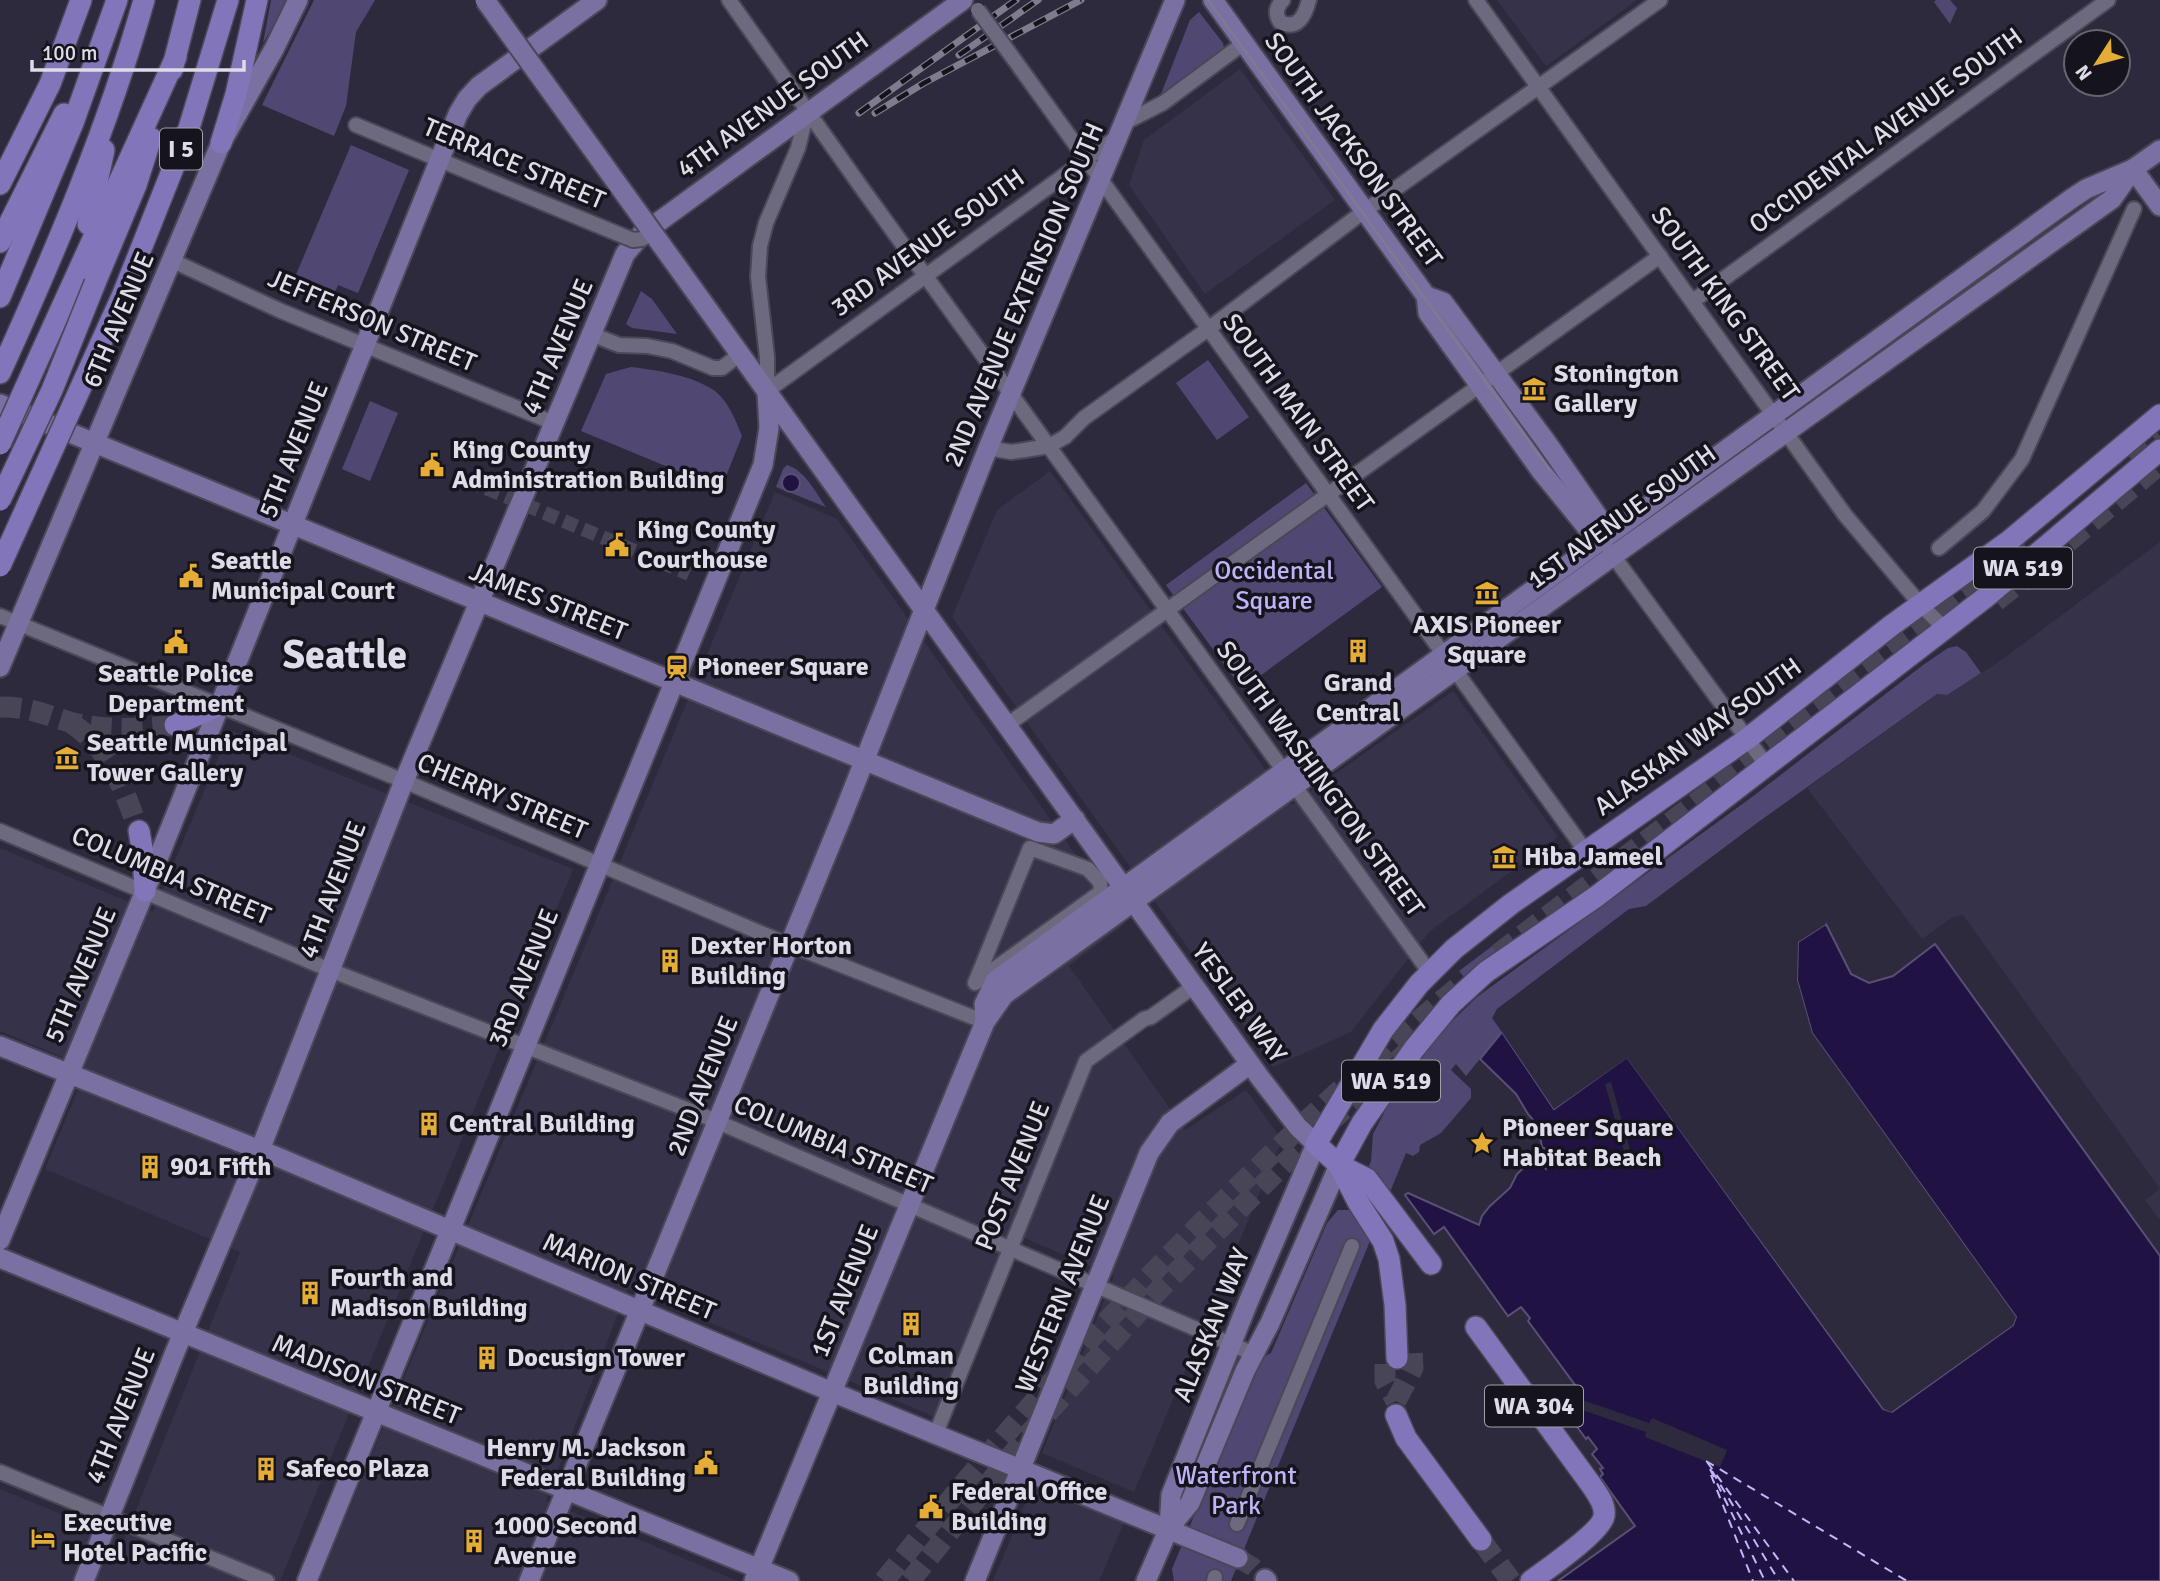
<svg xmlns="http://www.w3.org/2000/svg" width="2160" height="1581" font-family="Signika,sans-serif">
<rect width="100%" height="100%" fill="#2d2a3d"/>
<!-- built -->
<g fill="#36324a">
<path d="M1497 0H1637L1546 66Z"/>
<path d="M1240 69 1335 200 1205 294 1129 185 1144 140Z"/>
<path d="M1050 471 1291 805 1453 691 1558 837 1429 932 1351 1032 1273 1067 952 617 997 510Z"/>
<path d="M775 492 837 519 1125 924 1069 966 1185 1130 1246 1090 1282 1140 1134 1492 1042 1453 1114 1276 1010 1232 935 1417 628 1288 546 1501 738 1581H319Z"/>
<path d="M2160 542V1220L2145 1200 2160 1189 1963 915 1951 918 1922 939 1807 788 1937 694 1947 695 2000 661Z"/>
<path d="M230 730 573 869 280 1581H0V1489L124 1540 240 1252 45 1169 87 1068 0 1031V848L153 912Z"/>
<path d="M1033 1485 1124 1523 1099 1581H993Z"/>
</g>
<!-- green -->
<g fill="#504872">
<path d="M271 0H289L263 43Z"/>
<path d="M314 0H375L356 32 346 106 334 136 262 105Z"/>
<path d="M1936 0H1950L1957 8 1950 24 1934 2Z"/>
<path d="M1199 12 1223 43 1224 48 1161 94 1190 20Z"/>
<path d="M351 145 409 170 358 293 338 285 329 306 298 294 303 281 295 277Z"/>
<path d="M641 291 652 299 677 334 632 328 626 324Z"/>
<path d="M1208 360 1249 417 1217 440 1176 383Z"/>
<path d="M631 367C656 370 690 375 712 389 727 398 736 421 742 436L721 489 581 431 606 374Z"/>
<path d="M370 401 398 413 370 481 342 469Z"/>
<path d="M787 465C805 470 816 493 826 507L776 487 783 469Z"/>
<path d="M1306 483 1382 587 1242 689 1166 585Z"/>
<path d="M1957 646 1966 652 1981 673 1947 695 1937 694 1757 823 1646 906 1629 909 1497 1009 1492 1018 1502 1032 1466 1076 1456 1064 1451 1070 1471 1089V1098L1441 1133 1420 1145 1419 1152 1413 1156 1406 1153 1231 1581H1174L1172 1569 1249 1383 1262 1358 1271 1353 1327 1223 1338 1210H1350L1371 1161 1373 1134 1393 1096 1418 1060 1443 1030 1477 997 1752 797 1923 665 1948 648Z"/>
<path d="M1507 939 1509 943 1465 978 1459 971 1491 947Z"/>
</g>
<!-- water -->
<g fill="#211244" stroke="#5a4f75" stroke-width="2">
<circle cx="791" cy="483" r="9"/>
<path d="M1826 924 1851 974 1869 983 1893 976 1935 944 2160 1256V1581H1558L1635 1526 1600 1477 1603 1474 1600 1469 1603 1468 1592 1454 1597 1449 1588 1437 1586 1439 1564 1409 1568 1404 1575 1385 1528 1321 1530 1318 1521 1307 1508 1316 1444 1227 1434 1234 1405 1195 1408 1193 1479 1225 1482 1216 1490 1206 1510 1188 1517 1174 1530 1162 1542 1165 1546 1169 1550 1151 1542 1147 1538 1126 1528 1114 1516 1094 1480 1059 1502 1032 1554 1109 1627 1057 1883 1409 1892 1412 2013 1325 2016 1317 1812 1033 1797 980 1798 942Z"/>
</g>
<!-- pier -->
<g fill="#2d2a3d">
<path d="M1824 922 1826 924 1798 942 1797 980 1812 1033 2016 1317 2013 1325 1891 1412 1884 1409 1627 1058 1554 1109 1500 1029 1505 1030 1555 1104 1625 1054 1630 1055 1886 1406 1891 1408 2010 1322 2012 1317 1809 1035 1794 981 1795 941Z"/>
<path d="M1611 1082 1631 1153 1625 1155 1605 1084Z"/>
<path d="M1571 1396 1649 1423 1652 1418 1727 1450 1720 1467 1645 1437 1646 1432 1568 1405Z"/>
</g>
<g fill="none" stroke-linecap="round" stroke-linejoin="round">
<!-- ferry -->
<g stroke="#c2b7fb" stroke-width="2" stroke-dasharray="9 7" stroke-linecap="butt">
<path d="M1706 1461 1907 1581"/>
<path d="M1707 1462 1794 1581"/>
<path d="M1710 1469 1765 1581"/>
<path d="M1712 1471 1779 1581"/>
<path d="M1711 1475 1753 1581"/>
</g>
<!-- minor-tunnel -->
<path stroke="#484557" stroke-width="14" stroke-dasharray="14 7" stroke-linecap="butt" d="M467 480 689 574"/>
<!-- major-tunnel -->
<path stroke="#484557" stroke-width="19" stroke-dasharray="19 10" stroke-linecap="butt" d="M1238 1558 1253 1567 1265 1579"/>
<!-- highway-tunnel -->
<g stroke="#484557" stroke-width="21" stroke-dasharray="21 10" stroke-linecap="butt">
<path d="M2133 461 2160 436"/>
<path d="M1996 601 2033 572 2160 464"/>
<path d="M0 707C31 707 42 714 70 722 104 731 141 729 175 725"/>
<path d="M71 723C110 748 124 790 139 831"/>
<path d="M1498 954 2028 549"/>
<path d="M1385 1364V1381L1396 1401"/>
<path d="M1396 1401 1413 1368 1412 1347"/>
<path d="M1481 1540 1511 1581"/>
<path d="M884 1581C1057 1364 1244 1166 1457 988"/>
<path d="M910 1581 1027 1436 1153 1296 1288 1160 1406 1053"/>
</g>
<!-- minor casing -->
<g stroke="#4a4756" stroke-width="18">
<g id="minor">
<path d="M729 0 859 184 1430 973"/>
<path d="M1283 0C1276 7 1275 14 1280 22 1298 31 1305 15 1309 0"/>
<path d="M1476 0 1845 515 1920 604 1944 628"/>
<path d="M1021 69 1587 853"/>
<path d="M1124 123 1163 103 1244 43"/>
<path d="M356 125 570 214"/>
<path d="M173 261 281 311 554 423"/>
<path d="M1693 301 2108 0"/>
<path d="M591 334 619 345 647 346 672 351 713 368H722L740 354"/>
<path d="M767 391 1117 137"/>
<path d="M767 391V357L758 277 760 246 766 223 798 148 807 112"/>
<path d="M988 448 1011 452 1025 450 1049 446 1065 437 1084 418 1208 329 1363 212 1660 0"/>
<path d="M1939 548 1983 511 2022 459 2134 209"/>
<path d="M1609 550 1767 766"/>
<path d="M0 616 404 781 775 939 985 1022"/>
<path d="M1007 725 1660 256"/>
<path d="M0 831 330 970 704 1116 1254 1354"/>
<path d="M1030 848 1088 869 1100 882 1101 892 975 983Z"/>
<path d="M936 1433 1086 1061 1144 1019 1151 1017 1186 992 1192 983"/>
<path d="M0 1472 267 1581"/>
<path d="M1237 1524 1352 1246"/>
<path d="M1214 1581 1215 1577"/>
</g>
</g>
<!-- major casing -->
<g stroke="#4a4756" stroke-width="23">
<g id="major">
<path d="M1213 0 1426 296 1428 313 1541 471 1589 530 1602 541"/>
<path d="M2133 169 2160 206"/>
<path d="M681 272 1261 1079 1298 1127 1316 1144 1247 1305 1171 1495 1169 1528"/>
<path d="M1426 296 1443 302 1547 443 1601 521 1602 541"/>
<path d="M0 404 1038 832 1054 834 1075 819"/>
<path d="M0 667 221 143 274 49 298 0"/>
<path d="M985 1021 984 1004 995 981 2071 199 2086 189 2133 169 2160 150"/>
<path d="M0 1046 280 1158 832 1392 1238 1558"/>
<path d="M0 1240 145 891 458 114 467 99 479 86 597 0"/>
<path d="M0 1258 789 1581"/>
<path d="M1265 1579 1267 1581"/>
<path d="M84 1581 175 1352 260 1150 404 781 625 254 642 234 963 0"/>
<path d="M307 1581 763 465 769 428 767 392"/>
<path d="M529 1581 844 812 988 448 1175 0"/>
<path d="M754 1581 985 1022 1004 995 1613 556 2112 199 2133 169"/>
<path d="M975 1581 1149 1153 1170 1123 1250 1064"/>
<path d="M1146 1581 1169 1528 1190 1503 1245 1371 1270 1323 1339 1165"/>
</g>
</g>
<!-- highway casing -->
<g stroke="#4a4756" stroke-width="24">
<g id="highway">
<path d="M172 70 190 0"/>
<path d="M221 143 236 94 257 0"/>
<path d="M0 184 50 84 81 0"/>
<path d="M88 224 104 150"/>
<path d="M0 242 64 114"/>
<path d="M95 283 136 185 151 138"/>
<path d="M123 294 189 128 228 0"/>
<path d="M0 297 73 123 117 0"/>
<path d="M41 353 176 57"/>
<path d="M0 373C55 252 108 128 144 0"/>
<path d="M175 725 220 705"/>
<path d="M139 831 143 854 145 891"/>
<path d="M1339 1165 1362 1123 1414 1049 1451 1004 1486 972 1597 896 1986 597 2160 450"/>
<path d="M1339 1165 1358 1202 1383 1241 1389 1259 1395 1305 1397 1358"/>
<path d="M1431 1264 1367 1179 1339 1165 1316 1144 1383 1030 1419 984 1454 949 1511 904 1747 739 1892 625 2009 541 2160 415"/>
<path d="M1476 1327 1592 1486C1598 1495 1606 1505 1604 1516 1602 1531 1546 1570 1531 1581"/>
<path d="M1396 1415 1406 1438 1481 1540"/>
</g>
</g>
<!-- minor -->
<use href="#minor" stroke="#6d6a7f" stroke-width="14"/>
<!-- major -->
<use href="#major" stroke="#7a71a2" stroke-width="19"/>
<!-- highway -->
<use href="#highway" stroke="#8275ba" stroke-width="21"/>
<!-- tram -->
<path stroke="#7f7d8d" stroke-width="2" d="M1208 0 1551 472"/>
<!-- rail casing -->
<g stroke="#7f7d8d" stroke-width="7">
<g id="rail">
<path d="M959 55 1038 0"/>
<path d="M859 113 1016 0"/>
<path d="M875 113 924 83 1081 0"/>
</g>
</g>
<!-- rail -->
<use href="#rail" stroke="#15141c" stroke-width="4.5" stroke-dasharray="13" stroke-linecap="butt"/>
<!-- minor-bridge casing -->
<g stroke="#4a4756" stroke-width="18" stroke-linecap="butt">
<g id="minor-bridge">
<path d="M978 10 1021 69"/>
<path d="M570 214 633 240 642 239 652 232"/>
</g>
</g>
<!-- major-bridge casing -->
<g stroke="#4a4756" stroke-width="23" stroke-linecap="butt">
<path id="major-bridge" d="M485 0 681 272"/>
</g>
<!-- highway-bridge casing -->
<g stroke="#4a4756" stroke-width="24" stroke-linecap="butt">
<g id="highway-bridge">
<path d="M0 444 41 353"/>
<path d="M0 500 52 390 95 283"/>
<path d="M0 566 123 294"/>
</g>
</g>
<!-- minor-bridge -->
<use href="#minor-bridge" stroke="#6d6a7f" stroke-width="14"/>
<!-- major-bridge -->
<use href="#major-bridge" stroke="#7a71a2" stroke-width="19"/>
<!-- highway-bridge -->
<use href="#highway-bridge" stroke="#8275ba" stroke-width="21"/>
</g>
<!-- icons -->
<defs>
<g id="museum-bare" transform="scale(1.89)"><path d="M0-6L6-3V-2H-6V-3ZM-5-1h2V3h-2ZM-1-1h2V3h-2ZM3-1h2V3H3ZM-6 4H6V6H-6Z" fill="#e5ad36" stroke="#15141c" stroke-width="2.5" paint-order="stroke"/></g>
<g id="civic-bare" transform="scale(1.89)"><path d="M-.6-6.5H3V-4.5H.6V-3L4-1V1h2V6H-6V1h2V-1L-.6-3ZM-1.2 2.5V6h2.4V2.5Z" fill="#e5ad36" stroke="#15141c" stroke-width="2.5" paint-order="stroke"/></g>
<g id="building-bare" transform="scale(1.89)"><path d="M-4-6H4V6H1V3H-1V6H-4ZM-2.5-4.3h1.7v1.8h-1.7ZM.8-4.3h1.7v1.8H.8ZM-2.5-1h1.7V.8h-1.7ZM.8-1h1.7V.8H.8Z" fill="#e5ad36" stroke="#15141c" stroke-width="2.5" paint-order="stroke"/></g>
<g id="station-bare" transform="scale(1.89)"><path d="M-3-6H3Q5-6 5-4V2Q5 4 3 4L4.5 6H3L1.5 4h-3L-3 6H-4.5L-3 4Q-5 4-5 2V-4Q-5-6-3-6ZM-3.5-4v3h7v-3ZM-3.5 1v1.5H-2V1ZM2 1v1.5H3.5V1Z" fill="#e5ad36" stroke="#15141c" stroke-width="2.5" paint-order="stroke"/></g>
<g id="sight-bare" transform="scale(1.89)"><path d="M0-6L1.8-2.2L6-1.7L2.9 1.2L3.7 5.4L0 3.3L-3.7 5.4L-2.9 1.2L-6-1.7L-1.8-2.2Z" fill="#e5ad36" stroke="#15141c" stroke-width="2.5" paint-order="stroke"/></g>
<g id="hotel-bare" transform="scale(1.89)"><path d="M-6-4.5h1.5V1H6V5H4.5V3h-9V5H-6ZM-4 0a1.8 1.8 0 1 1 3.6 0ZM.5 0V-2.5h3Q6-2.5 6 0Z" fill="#e5ad36" stroke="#15141c" stroke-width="2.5" paint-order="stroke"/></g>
</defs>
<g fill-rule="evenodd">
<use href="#museum-bare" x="1534" y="389"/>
<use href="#civic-bare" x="432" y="465"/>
<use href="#civic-bare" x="617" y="545"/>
<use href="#civic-bare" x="191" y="576"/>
<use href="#museum-bare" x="1487" y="593"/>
<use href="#civic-bare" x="176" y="642"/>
<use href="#building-bare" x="1358" y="651"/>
<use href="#station-bare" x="677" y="667"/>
<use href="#museum-bare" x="67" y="758"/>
<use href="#museum-bare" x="1504" y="857"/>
<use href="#building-bare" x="670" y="961"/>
<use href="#building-bare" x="429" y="1124"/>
<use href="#sight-bare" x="1482" y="1143"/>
<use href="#building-bare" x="150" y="1167"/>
<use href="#building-bare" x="310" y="1293"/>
<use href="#building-bare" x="911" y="1324"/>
<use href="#building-bare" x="487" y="1358"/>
<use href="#civic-bare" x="706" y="1463"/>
<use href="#building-bare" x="266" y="1469"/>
<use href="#civic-bare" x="931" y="1507"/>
<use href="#hotel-bare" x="43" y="1538"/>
<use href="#building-bare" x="474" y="1541"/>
</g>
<g text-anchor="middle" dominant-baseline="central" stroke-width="7" stroke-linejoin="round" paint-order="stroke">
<!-- shield labels -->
<g fill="#15141c" stroke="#a2a0ab" stroke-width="2">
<rect x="160" y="128.5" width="42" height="41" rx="5"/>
<rect x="1974" y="547.5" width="98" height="41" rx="5"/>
<rect x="1342" y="1060.5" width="98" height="41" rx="5"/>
<rect x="1485" y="1385.5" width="98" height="41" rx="5"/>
</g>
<g font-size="24" font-weight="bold" fill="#dedce8">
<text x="181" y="149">I 5</text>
<text x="2023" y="568">WA 519</text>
<text x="1391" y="1081">WA 519</text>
<text x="1534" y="1406">WA 304</text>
</g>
<!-- street labels -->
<g font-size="26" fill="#dedce8" stroke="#15141c">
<text transform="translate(773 105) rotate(-36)">4TH AVENUE SOUTH</text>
<text transform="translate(1886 131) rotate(-36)">OCCIDENTAL AVENUE SOUTH</text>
<text transform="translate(1353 150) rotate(54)">SOUTH JACKSON STREET</text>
<text transform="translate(514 164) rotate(23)">TERRACE STREET</text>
<text transform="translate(928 243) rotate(-36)">3RD AVENUE SOUTH</text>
<text transform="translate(1024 295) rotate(-67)">2ND AVENUE EXTENSION SOUTH</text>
<text transform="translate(1725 304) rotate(54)">SOUTH KING STREET</text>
<text transform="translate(119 320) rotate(-67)">6TH AVENUE</text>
<text transform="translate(372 321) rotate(23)">JEFFERSON STREET</text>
<text transform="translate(558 347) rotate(-67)">4TH AVENUE</text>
<text transform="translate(1298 413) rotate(54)">SOUTH MAIN STREET</text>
<text transform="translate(294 450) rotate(-68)">5TH AVENUE</text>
<text transform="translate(1622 517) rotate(-36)">1ST AVENUE SOUTH</text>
<text transform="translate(548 602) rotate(22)">JAMES STREET</text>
<text transform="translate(1698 737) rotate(-36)">ALASKAN WAY SOUTH</text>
<text transform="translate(1320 779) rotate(54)">SOUTH WASHINGTON STREET</text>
<text transform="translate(502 797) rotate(23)">CHERRY STREET</text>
<text transform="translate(171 876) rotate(23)">COLUMBIA STREET</text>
<text transform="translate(333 890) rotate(-69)">4TH AVENUE</text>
<text transform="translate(81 975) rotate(-67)">5TH AVENUE</text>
<text transform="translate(524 978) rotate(-68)">3RD AVENUE</text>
<text transform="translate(1239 1003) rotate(54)">YESLER WAY</text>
<text transform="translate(703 1086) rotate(-68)">2ND AVENUE</text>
<text transform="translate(833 1145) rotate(23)">COLUMBIA STREET</text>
<text transform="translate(1013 1176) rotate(-68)">POST AVENUE</text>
<text transform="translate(629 1277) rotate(23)">MARION STREET</text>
<text transform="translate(845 1291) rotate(-68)">1ST AVENUE</text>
<text transform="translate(1063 1294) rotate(-68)">WESTERN AVENUE</text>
<text transform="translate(1212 1325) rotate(-68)">ALASKAN WAY</text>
<text transform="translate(366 1380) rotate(22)">MADISON STREET</text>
<text transform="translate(121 1416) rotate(-68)">4TH AVENUE</text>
</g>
<!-- poi labels -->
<g font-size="26" font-weight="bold" fill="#dedce8" stroke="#15141c" text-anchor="start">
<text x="1554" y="374">Stonington<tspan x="1554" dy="30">Gallery</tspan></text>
<text x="452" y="450">King County<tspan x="452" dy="30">Administration Building</tspan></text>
<text x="637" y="530">King County<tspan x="637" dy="30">Courthouse</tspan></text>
<text x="211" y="561">Seattle<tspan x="211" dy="30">Municipal Court</tspan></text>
<text x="1487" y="625" text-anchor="middle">AXIS Pioneer<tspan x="1487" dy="30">Square</tspan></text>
<text x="697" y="667">Pioneer Square</text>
<text x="176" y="674" text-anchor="middle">Seattle Police<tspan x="176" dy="30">Department</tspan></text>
<text x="1358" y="683" text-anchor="middle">Grand<tspan x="1358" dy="30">Central</tspan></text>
<text x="87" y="743">Seattle Municipal<tspan x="87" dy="30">Tower Gallery</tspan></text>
<text x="1524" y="857">Hiba Jameel</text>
<text x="690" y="946">Dexter Horton<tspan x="690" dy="30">Building</tspan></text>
<text x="449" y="1124">Central Building</text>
<text x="1502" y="1128">Pioneer Square<tspan x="1502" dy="30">Habitat Beach</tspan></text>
<text x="170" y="1167">901 Fifth</text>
<text x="330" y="1278">Fourth and<tspan x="330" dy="30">Madison Building</tspan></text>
<text x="911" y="1356" text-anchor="middle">Colman<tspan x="911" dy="30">Building</tspan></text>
<text x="507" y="1358">Docusign Tower</text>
<text x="686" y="1448" text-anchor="end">Henry M. Jackson<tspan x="686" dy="30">Federal Building</tspan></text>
<text x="286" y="1469">Safeco Plaza</text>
<text x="951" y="1492">Federal Office<tspan x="951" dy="30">Building</tspan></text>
<text x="63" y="1523">Executive<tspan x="63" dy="30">Hotel Pacific</tspan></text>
<text x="494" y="1526">1000 Second<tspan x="494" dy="30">Avenue</tspan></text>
</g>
<!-- park labels -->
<g font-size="26" fill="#c0b4f8" stroke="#15141c">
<text x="1274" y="571">Occidental<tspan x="1274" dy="30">Square</tspan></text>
<text x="1236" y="1476">Waterfront<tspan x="1236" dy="30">Park</tspan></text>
</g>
<!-- town labels -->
<g font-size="40" font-weight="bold" fill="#dedce8" stroke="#15141c">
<text x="345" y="655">Seattle</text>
</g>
</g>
<!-- north arrow -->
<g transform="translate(2097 63) rotate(234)"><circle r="33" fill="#15141c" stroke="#65646e" stroke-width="2"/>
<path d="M0-5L12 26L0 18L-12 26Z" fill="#e5ad36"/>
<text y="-10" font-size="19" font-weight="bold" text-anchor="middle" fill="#dedce8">N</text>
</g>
<!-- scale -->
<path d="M32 60v10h212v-10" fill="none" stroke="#dedce8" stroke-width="3.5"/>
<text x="42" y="60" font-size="21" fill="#dedce8" stroke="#15141c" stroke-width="5" paint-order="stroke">100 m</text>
</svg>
